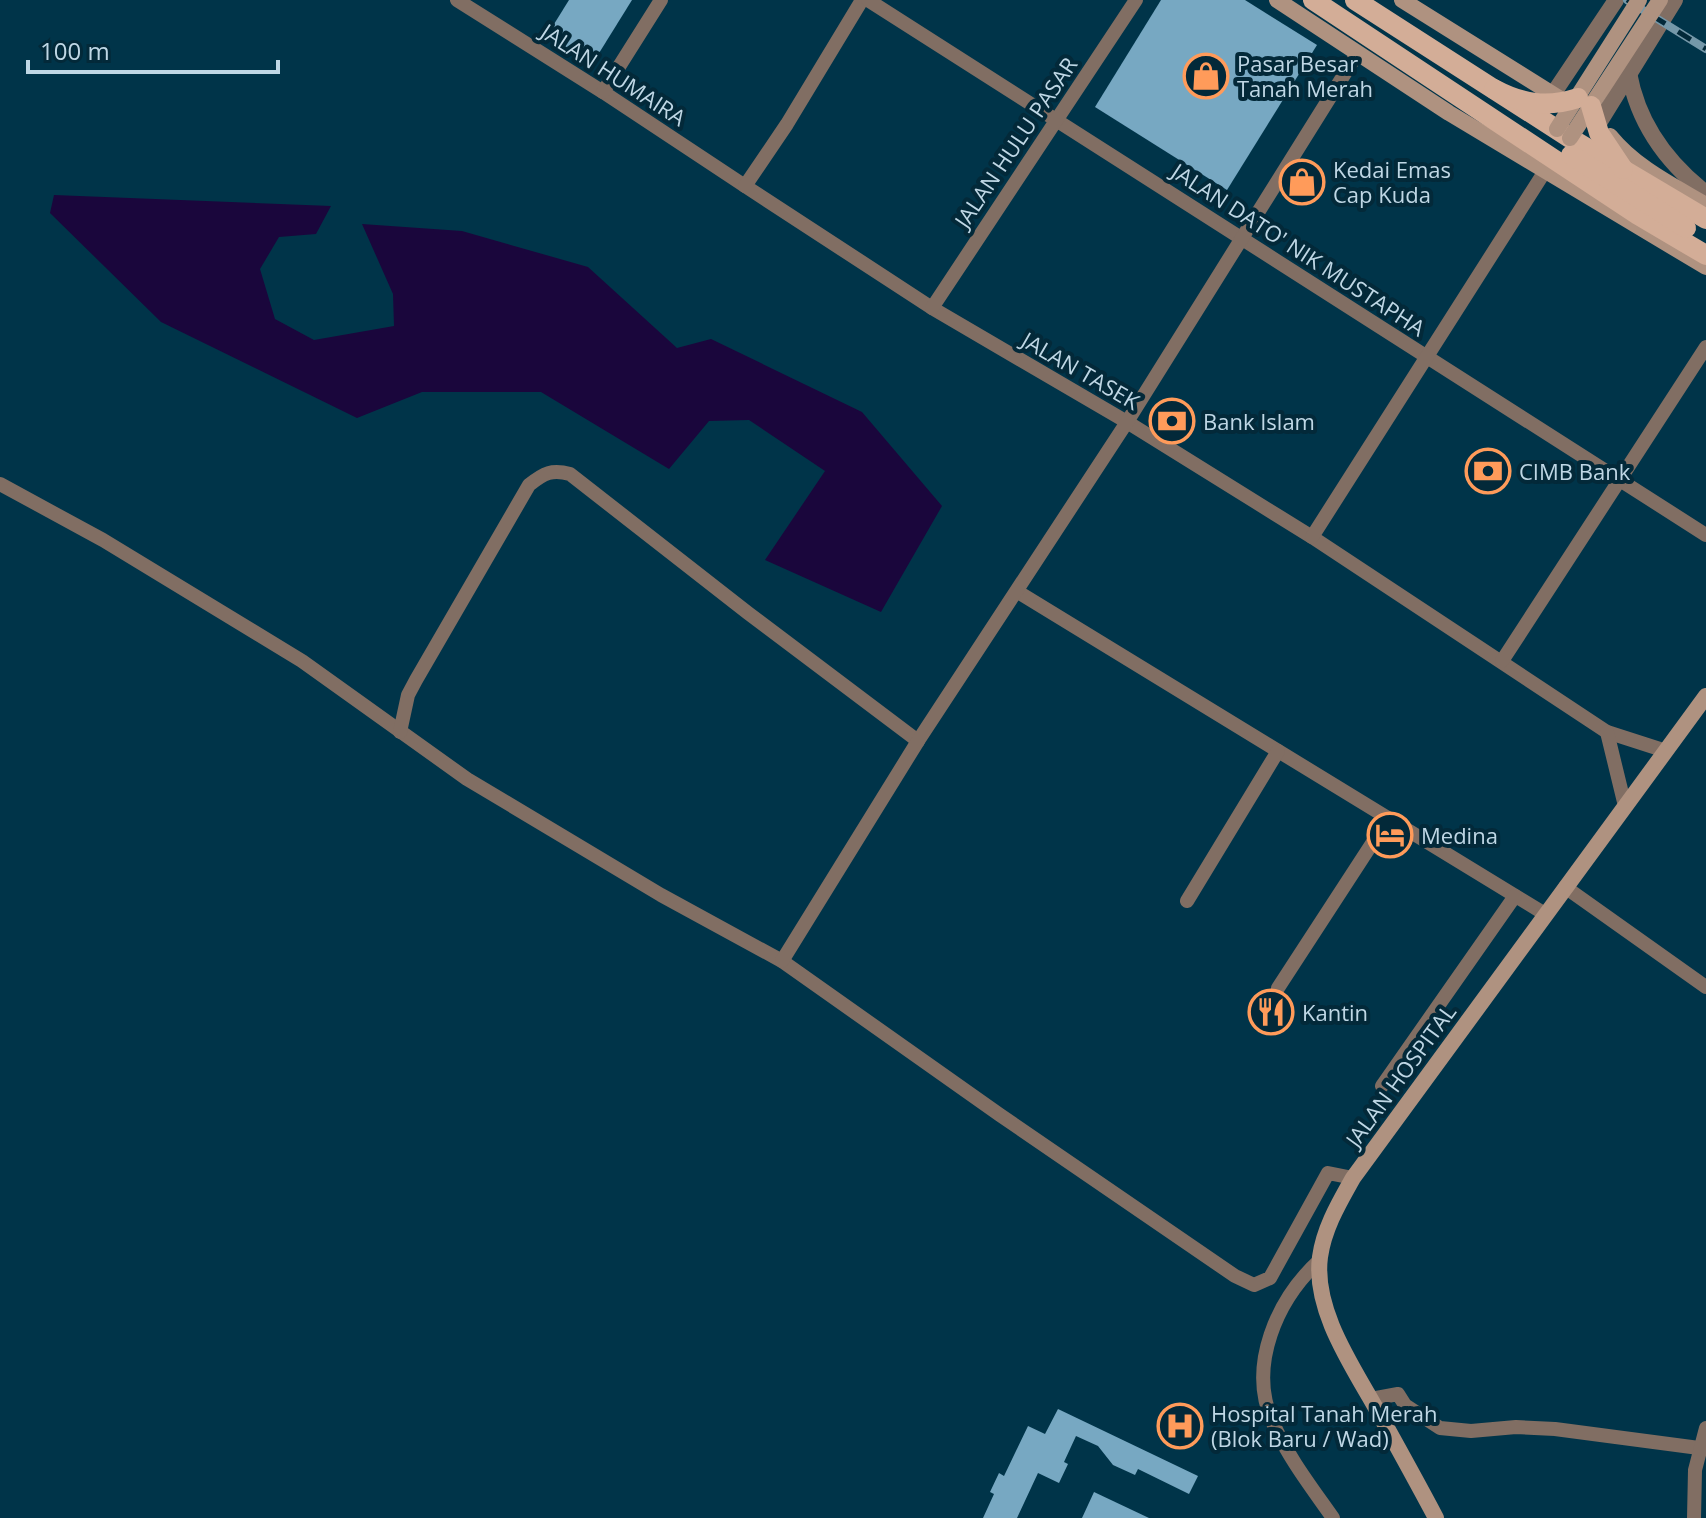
<svg xmlns="http://www.w3.org/2000/svg" width="1706" height="1518" font-family="'Open Sans',sans-serif">
<rect width="100%" height="100%" fill="#003449"/>
<!-- water -->
<path fill="#1a063c" d="M54 195 331 206 316 234 279 237 260 269 275 319 314 340 394 326 393 294 362 224 462 231 588 267 677 348 711 339 862 412 942 506 881 612 765 560 825 471 749 420 709 421 669 469 541 392H422L357 418 161 322 50 213Z"/>
<!-- building -->
<g fill="#77a8c2">
<path d="M569 0H632L591 66 546 37Z"/>
<path d="M1161 0H1245L1317 45 1227 190 1095 107Z"/>
<path d="M1058 1409 1198 1476 1189 1494 1138 1469 1135 1475 1113 1465 1098 1446 1076 1436 1064 1462 1068 1464 1059 1483 1038 1473 1017 1518H983L994 1494 990 1492 999 1473 1004 1476 1028 1426 1045 1434Z"/>
<path d="M1094 1492 1149 1518H1082Z"/>
</g>
<g fill="none" stroke-linecap="round" stroke-linejoin="round">
<!-- minor -->
<g stroke="#816e63" stroke-width="14">
<path d="M457 0 603 92 745 186"/>
<path d="M862 0 787 124 745 186 932 308 1127 422 1312 537 1607 732 1666 751"/>
<path d="M868 0 1706 535"/>
<path d="M603 92 661 0"/>
<path d="M932 308 1136 0"/>
<path d="M0 484 103 540 302 661 467 779 661 895 782 961 1000 1115 1235 1276 1254 1285 1270 1278 1328 1173 1353 1178"/>
<path d="M1312 537 1545 171"/>
<path d="M1018 592 1545 914"/>
<path d="M1502 661 1706 347"/>
<path d="M400 732 408 695 416 680 529 485C544 473 552 469 570 474L748 613 918 741"/>
<path d="M1607 732 1625 806"/>
<path d="M1565 887 1706 987"/>
<path d="M1187 901 1278 751"/>
<path d="M782 961 918 741 1127 422 1357 54"/>
<path d="M1278 988 1388 819"/>
<path d="M1382 1086 1515 896"/>
<path d="M1320 1260C1277 1299 1247 1366 1273 1423 1288 1457 1312 1488 1333 1518"/>
<path d="M1371 1399 1398 1394 1405 1405 1440 1428 1471 1431 1516 1427 1555 1429 1699 1448"/>
<path d="M1694 1518 1695 1470 1706 1428"/>
</g>
<!-- tertiary -->
<g stroke="#816e63" stroke-width="16">
<path d="M1629 73C1638 123 1666 162 1706 193"/>
<path d="M1553 94 1616 0"/>
<path d="M1599 123 1675 0"/>
</g>
<!-- secondary -->
<g stroke="#af9280" stroke-width="16">
<path d="M1277 0 1449 113 1706 267"/>
<path d="M1402 0 1570 105"/>
<path d="M1610 136C1635 167 1672 185 1706 205"/>
<path d="M1436 1518C1417 1482 1397 1446 1377 1410 1353 1367 1313 1310 1320 1257 1324 1228 1339 1203 1353 1178L1706 696"/>
</g>
<!-- primary -->
<g stroke="#d3ad97" stroke-width="20">
<path d="M1313 0 1638 215 1706 255"/>
<path d="M1355 0 1570 138 1706 219"/>
<path d="M1571 155 1686 228"/>
</g>
<!-- rail casing -->
<g stroke="#7598a9" stroke-width="8">
<path id="rail" d="M1627 0 1706 49"/>
</g>
<!-- rail -->
<use href="#rail" stroke="#032939" stroke-width="5" stroke-dasharray="15" stroke-linecap="butt"/>
<!-- secondary-bridge -->
<g stroke="#af9280" stroke-width="16">
<path d="M1557 129 1639 0"/>
<path d="M1570 138 1660 0"/>
</g>
<!-- primary-bridge -->
<g stroke="#d3ad97" stroke-width="20">
<path d="M1494 89C1522 104 1547 108 1578 98"/>
<path d="M1591 106 1599 133 1623 169"/>
</g>
</g>
<!-- icons -->
<defs>
<g id="shop-ring" transform="scale(2.3)"><circle r="9.5" fill="#032939" stroke="#ff9b5a" stroke-width="1.5"/><path d="M-5-2.5h2.3a2.7 3.5 0 0 1 5.4 0H5L5.5 6h-11ZM-1.5-2.5h3a1.5 2.3 0 0 0-3 0Z" fill="#ff9b5a"/></g>
<g id="bank-ring" transform="scale(2.3)"><circle r="9.5" fill="#032939" stroke="#ff9b5a" stroke-width="1.5"/><path d="M-6-4H6V4H-6ZM0-2.3a2.3 2.3 0 1 0 0 4.6a2.3 2.3 0 1 0 0-4.6Z" fill="#ff9b5a"/></g>
<g id="hotel-ring" transform="scale(2.3)"><circle r="9.5" fill="#032939" stroke="#ff9b5a" stroke-width="1.5"/><path d="M-6-4.5h1.5V1H6V5H4.5V3h-9V5H-6ZM-4 0a1.8 1.8 0 1 1 3.6 0ZM.5 0V-2.5h3Q6-2.5 6 0Z" fill="#ff9b5a"/></g>
<g id="restaurant-ring" transform="scale(2.3)"><circle r="9.5" fill="#032939" stroke="#ff9b5a" stroke-width="1.5"/><path d="M-5-6h1v4h1v-4h1v4h1v-4h1v5L-1.5 .5V6h-2V.5L-5-1ZM5-6V6H3V1.5H1.5Q1.5-4 5-6Z" fill="#ff9b5a"/></g>
<g id="hospital-ring" transform="scale(2.3)"><circle r="9.5" fill="#032939" stroke="#ff9b5a" stroke-width="1.5"/><path d="M-5-5h3v3.5h4V-5h3V5h-3V1.5h-4V5h-3Z" fill="#ff9b5a"/></g>
</defs>
<g fill-rule="evenodd">
<use href="#shop-ring" x="1206" y="76"/>
<use href="#shop-ring" x="1302" y="182"/>
<use href="#bank-ring" x="1172" y="421"/>
<use href="#bank-ring" x="1488" y="471"/>
<use href="#hotel-ring" x="1390" y="835"/>
<use href="#restaurant-ring" x="1271" y="1012"/>
<use href="#hospital-ring" x="1180" y="1426"/>
</g>
<g text-anchor="middle" dominant-baseline="central" stroke-width="8" stroke-linejoin="round" paint-order="stroke">
<!-- poi labels -->
<g font-size="22" fill="#bfd7e5" stroke="#032939" text-anchor="start">
<text x="1237" y="63">Pasar Besar<tspan x="1237" dy="25">Tanah Merah</tspan></text>
<text x="1333" y="169">Kedai Emas<tspan x="1333" dy="25">Cap Kuda</tspan></text>
<text x="1203" y="421">Bank Islam</text>
<text x="1519" y="471">CIMB Bank</text>
<text x="1421" y="835">Medina</text>
<text x="1302" y="1012">Kantin</text>
<text x="1211" y="1413">Hospital Tanah Merah<tspan x="1211" dy="25">(Blok Baru / Wad)</tspan></text>
</g>
<!-- street labels -->
<g font-size="22" fill="#bfd7e5" stroke="#032939">
<text transform="translate(614 74) rotate(33)">JALAN HUMAIRA</text>
<text transform="translate(1015 142) rotate(-56)">JALAN HULU PASAR</text>
<text transform="translate(1299 249) rotate(33)">JALAN DATO' NIK MUSTAPHA</text>
<text transform="translate(1081 370) rotate(30)">JALAN TASEK</text>
<text transform="translate(1400 1075) rotate(-54)">JALAN HOSPITAL</text>
</g>
</g>
<!-- scale -->
<path d="M28 60v12h250v-12" fill="none" stroke="#bfd7e5" stroke-width="4"/>
<text x="40" y="60" font-size="24" fill="#bfd7e5" stroke="#032939" stroke-width="6" paint-order="stroke">100 m</text>
</svg>
